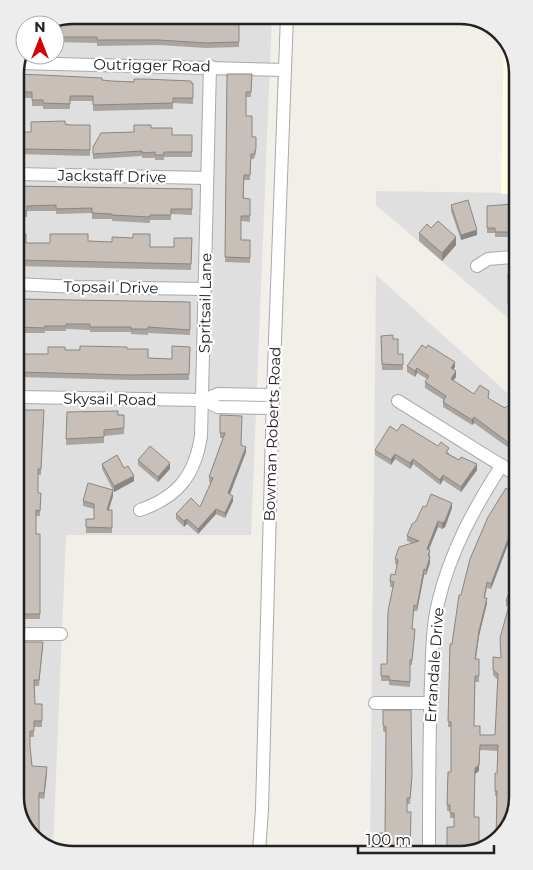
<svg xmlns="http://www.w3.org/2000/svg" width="533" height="870" font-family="Montserrat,sans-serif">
<rect width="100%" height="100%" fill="#f2efe9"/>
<!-- residential -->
<g fill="#e0dfdf">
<path d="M72 15H272L251 535H66L53 849 41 845 21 823 15 69 25 47V55H55V25Z"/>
<path d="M376 191 513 193 514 323 376 205Z"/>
<path d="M376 275 515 400 518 798 508 829 486 849 370 851Z"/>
</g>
<!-- education -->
<path fill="#ffffe5" d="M504 38 512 47 513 194H501Z"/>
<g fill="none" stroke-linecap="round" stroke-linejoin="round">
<!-- minor casing -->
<g stroke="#a9a9a9" stroke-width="14">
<g id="minor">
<path d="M18 63 285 70"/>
<path d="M16 174 207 178"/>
<path d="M477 266 488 259 514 257"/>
<path d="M17 284 76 287 205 289"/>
<path d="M18 397 203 400"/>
<path d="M398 401 515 474"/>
<path d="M273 408 218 407 203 400 218 394 273 395"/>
<path d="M140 510C178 497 195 475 201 436L210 66"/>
<path d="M20 634H61"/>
<path d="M375 703H430"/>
<path d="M429 850C429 794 429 738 431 682 432 656 432 628 438 603 450 552 474 508 502 465"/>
<path d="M259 852 262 809 273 395 287 15"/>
</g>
</g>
<!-- minor -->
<use href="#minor" stroke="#fff" stroke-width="12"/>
</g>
<!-- wall -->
<g fill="#aba49e">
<path d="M239 15V47L206 48 159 45 97 46V43L55 42V25L102 18 114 24 196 21H222Z"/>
<path d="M15 74 111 81 193 83V104L173 103V109L93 111V101H70V109H43V106H32V98H15Z"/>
<path d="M227 74H252L251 97H246V116L252 137H256V153L254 159H251L250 180H244V198L250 199V222L241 221V240H250V263L225 262Z"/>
<path d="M65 124 70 125H90V156L16 154V132H31Z"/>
<path d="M151 128 172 135H192V157H164V160H155V158H142V156L93 159V147Z"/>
<path d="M16 186 192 189V215L171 214V220H150V223L112 221V219H92V213L56 214V211H27V217H16Z"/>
<path d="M513 202V237H495V233H487V206L513 204Z"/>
<path d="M451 205 477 235 461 240 451 211Z"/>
<path d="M431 228 456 245 442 261 419 241V233Z"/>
<path d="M16 234 26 243H50L88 241 150 247H174L192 238 191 270 17 266Z"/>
<rect x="508" y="274" width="6" height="36"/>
<path d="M17 299 190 302V335L148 333V335L131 334V332H90V330L66 329V331H45V333H17Z"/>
<path d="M381 336 393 339 398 354H403V370H382Z"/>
<path d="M17 343 24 354H48L65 350H80L127 349 148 358 172 359 190 347 189 380H130L18 377Z"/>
<path d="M407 366 455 367 453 370 456 377 453 380 474 394 489 397V399L505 408 515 411V451H513L474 423 472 425 443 407V402L444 400 425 388V382L427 379 417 373 415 377 407 372Z"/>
<path d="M18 410H44L41 475H38V493H41L40 516H36V534H40V619H19Z"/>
<path d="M67 412 124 415V434L104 436V443L66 445Z"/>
<path d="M220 415 246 452 230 494 233 501 225 518 216 514 198 534 187 524 184 527 176 519V514L200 507 211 483 209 482V477L223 438H220Z"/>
<path d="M397 431 438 446 449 453V454L477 470 461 492 443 480 440 485 413 464 410 469 395 459 391 465 375 455V450Z"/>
<path d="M138 460 170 469 158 482 138 465Z"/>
<path d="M102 464 124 468 134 481 114 492 102 469Z"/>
<path d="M516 494V538L510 539 491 589 487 588 485 598 487 603 479 636 476 659H479V682H475L474 726 480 735H495L498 680 493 675V657L501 658 508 607 506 606V601L512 584 497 796H495V773H497L498 751 480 750 479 771 475 774 454 827V818H450V811H447L448 772H451V727H448L450 644H452L461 595Z"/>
<path d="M113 496 108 510H112V533H86V519H94V509L83 506V501Z"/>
<path d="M426 507 452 508 445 527 442 529 438 527 429 549 430 555V563L426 575H424L417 611H414L412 629 415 634 412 665H410V687L389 685V681H381V664H387L393 587H390V581L395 575 397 565 395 564V559L412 543 407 541V536Z"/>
<path d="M20 642 43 647 39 686H35V704H42V727H34V737H30V747L32 766 47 772 44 799 39 798V843Z"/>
<path d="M383 710 412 782 410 804H407V812L410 850H378V833H385L386 733 383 731Z"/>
</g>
<!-- shaded-wall -->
<g fill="#8b8681">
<path d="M477 230V235L461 240V235Z"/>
<path d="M456 237V245L442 261V253Z"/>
<path d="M455 362V367L451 374V368Z"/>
<path d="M417 368V373L415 377V371Z"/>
<path d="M456 371V377L451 384V379Z"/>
<path d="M474 417V423L472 425V420Z"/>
<path d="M246 447V452L228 499V493Z"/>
<path d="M395 454V459L391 465V460Z"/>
<path d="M413 459V464L410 469V463Z"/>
<path d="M170 463V469L158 482V477Z"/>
<path d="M477 464V470L461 492V487Z"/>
<path d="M443 475V480L440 485V480Z"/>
<path d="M134 476V481L114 492V486Z"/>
<path d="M113 490V496L107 516V510Z"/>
<path d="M233 496V501L225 518V513Z"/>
<path d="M452 503V508L445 527 442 529V523Z"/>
<path d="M216 509V514L198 534V529Z"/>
<path d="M187 519V524L184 527V521Z"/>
<path d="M438 521V527L427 554V549Z"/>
<path d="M510 534V539L491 589V584Z"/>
<path d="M430 557V563L426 575V570Z"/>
<path d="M424 569V575L417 611V606Z"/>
<path d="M487 598V603L479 636 475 664 479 631Z"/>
<path d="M479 765V771L475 774V768Z"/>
<path d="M47 767V772L44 799V793Z"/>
</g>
<!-- building -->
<g fill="#c7bfb8" stroke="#8b8681">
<path d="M72 15H102V18L114 17V24L137 21V15L196 17V21H222V15H239V42L206 43 159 40H97V37H55V25H48Z"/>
<path d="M15 74 42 75 102 78V80L111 81 134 82V79H144L191 81V83H193V98H173V103L93 105V96H70V104L43 103V100H32V92H15Z"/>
<path d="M227 74H252L251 92H246V116H252V137H256V148L254 154H251L250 175H244L243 198 250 199V216H241V240H250V258L225 257Z"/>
<path d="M65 121V124L70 125H90V150L16 149V132H31V122Z"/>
<path d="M134 125H151V128H172V135H192V152H164V155H155V152L142 153V151L93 154V147L101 133 134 132Z"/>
<path d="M16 186 192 189V209H171V215H150V217L112 215V214L92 213V208L56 209V205L27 206V211L16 212Z"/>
<path d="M468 200 477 230 461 235 451 205Z"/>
<path d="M513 202V232H495V228H487V206L513 204Z"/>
<path d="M438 221 456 237 442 253 419 233 427 224 431 228Z"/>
<path d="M16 234H26V243H50V234H88V241L112 242V237L133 238V234H150V247H174V238H192L191 264 17 260Z"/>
<path d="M508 274H514V305L508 304Z"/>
<path d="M17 299 190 302V330L148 327V329H131V327H90V324H66V326H45V328L17 327Z"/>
<path d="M393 335V339H398V354H403V365L382 364 381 336Z"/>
<path d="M17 343 24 344V354H48V347H65V350H80V346L127 347V349H148V358L172 359V346L190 347 189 374 130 375 17 372Z"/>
<path d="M422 345 426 348 428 345 455 362 451 368 456 371 451 379 474 394 480 385 489 391 488 398 505 408 507 406 515 411V446H513L474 417 472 420 443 402 446 396 425 382 429 376 417 368 415 371 407 366Z"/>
<path d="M18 410H44L41 469H38V493H41L40 511 36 510V534H40V614H19Z"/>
<path d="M118 411V415H124V428L104 430V437L66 439 67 412Z"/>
<path d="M220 415 242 416 241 445 246 447 228 493 233 496 225 513 216 509 198 529 187 519 184 521 176 514 191 498 200 507 213 478 209 477 225 433H220Z"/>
<path d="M402 424 438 446 441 442 449 448 446 453 459 460 461 457 477 464 461 487 443 475 440 480 413 459 410 463 395 454 391 460 375 450 390 426 397 431Z"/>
<path d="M150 446 170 463 158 477 138 460Z"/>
<path d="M117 455 124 468 128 466 134 476 114 486 102 464Z"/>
<path d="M88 483 113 490 107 510H112V528L86 527V519H94V504L83 501Z"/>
<path d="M506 488 516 494V533L510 534 491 584 487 582 484 598H487L479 631 475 659H479V676H475L474 726H480V735H495L498 674 493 670V657L501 658 500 638 510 602 506 601 512 584 514 585 516 580 518 798 508 829 496 840 497 791H495V773H497L498 745H480L479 765 475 768 474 817H479V849L447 850V827H454V813H450V805H447L448 772H451V722L448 721 450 644H452L459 595H461L470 559 488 517Z"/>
<path d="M431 494 452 503 445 521 442 523 438 521 427 549 430 550 428 556 430 557 426 570 424 569 417 606 414 605 412 629H415L412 660H410V682L389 680V676H381V664H387L388 611 394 582 390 581 391 574 395 575 398 560 395 559 399 547 419 541 407 536 412 524 416 521 423 506 426 507Z"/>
<path d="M20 642H43L39 680H34L35 704H42V721H34V731H30V746L32 766 47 767 44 793H39V843L21 823Z"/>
<path d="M383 710H411L412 776 410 798H407V812H411L410 850H380V847H378V833H385L386 727 383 725Z"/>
</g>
<g text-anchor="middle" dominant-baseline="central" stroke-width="4.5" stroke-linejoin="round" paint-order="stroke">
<!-- street labels -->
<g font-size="15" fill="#222" stroke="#fff">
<text transform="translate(152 65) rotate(1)">Outrigger Road</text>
<text transform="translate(112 176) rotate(1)">Jackstaff Drive</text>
<text transform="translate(111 287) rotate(1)">Topsail Drive</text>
<text transform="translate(205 303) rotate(-89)">Spritsail Lane</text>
<text transform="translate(110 399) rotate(1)">Skysail Road</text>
<text transform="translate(272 434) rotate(-88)">Bowman Roberts Road</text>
<text transform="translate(434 665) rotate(-86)">Errandale Drive</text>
</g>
</g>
<!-- crop -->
<path d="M0 0H533V870H0ZM73 24H460A49 49 0 0 1 509 73V797A49 49 0 0 1 460 846H73A49 49 0 0 1 24 797V73A49 49 0 0 1 73 24Z" fill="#ededed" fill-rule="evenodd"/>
<path fill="none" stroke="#222" stroke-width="2.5" d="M73 24H460A49 49 0 0 1 509 73V797A49 49 0 0 1 460 846H73A49 49 0 0 1 24 797V73A49 49 0 0 1 73 24Z"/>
<!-- north arrow -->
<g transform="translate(40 40)"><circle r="24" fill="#ffffff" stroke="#a7a7a7"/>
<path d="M0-4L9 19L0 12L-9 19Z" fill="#d40000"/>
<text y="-8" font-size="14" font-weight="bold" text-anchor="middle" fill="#222222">N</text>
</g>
<!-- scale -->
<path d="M358 845v8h136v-8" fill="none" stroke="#222222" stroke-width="2.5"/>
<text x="366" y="845" font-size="15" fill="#222222" stroke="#ffffff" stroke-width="4" paint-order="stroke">100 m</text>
</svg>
